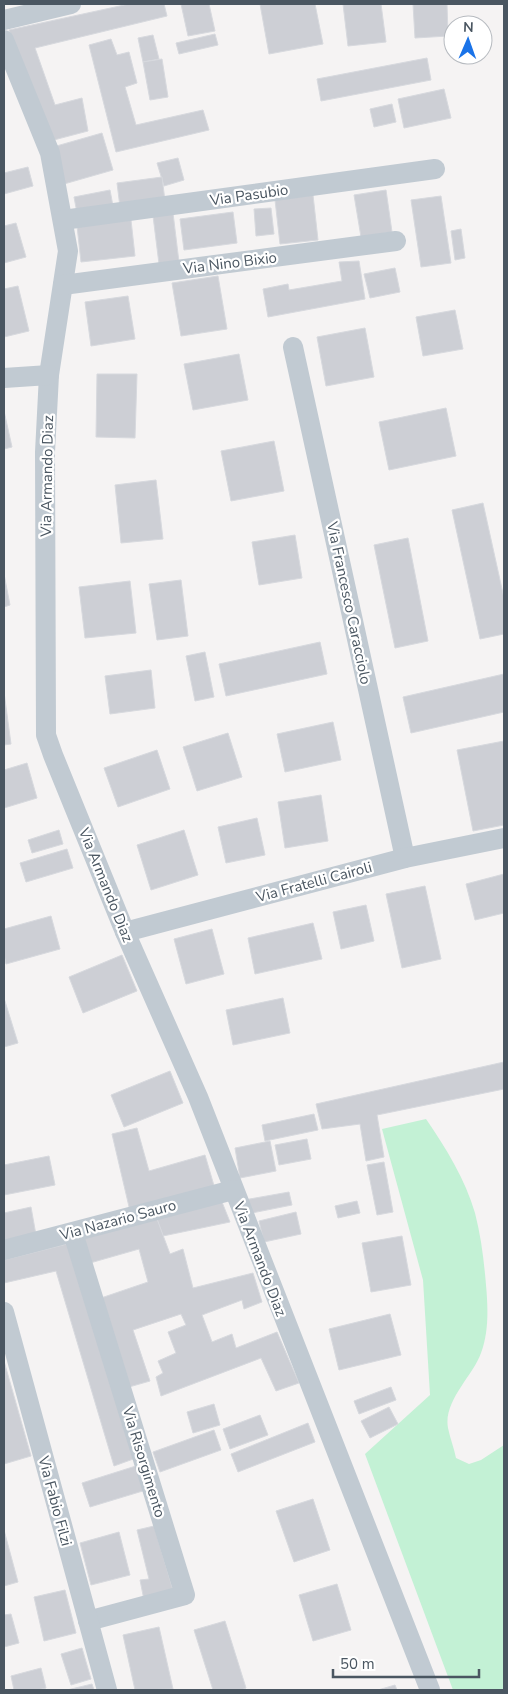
<svg xmlns="http://www.w3.org/2000/svg" width="508" height="1694" font-family="'Nunito Sans',sans-serif">
<rect width="100%" height="100%" fill="#f5f3f3"/>
<!-- green -->
<path fill="#c3f1d5" d="M426 1119C446 1148 465 1179 475 1213 481 1236 484 1261 486 1285 488 1307 489 1332 481 1353 473 1376 443 1401 448 1428 450 1438 454 1448 456 1458L469 1464 481 1460 504 1445V1690H453L365 1454 430 1395 423 1280 382 1129Z"/>
<!-- building -->
<g fill="#cdcfd5" stroke="#d7d9de">
<path d="M129 4H164L167 16 35 48 55 105 82 98 88 131 50 141 9 30Z"/>
<path d="M181 4H209L215 31 188 36Z"/>
<path d="M260 4H315L323 44 269 54Z"/>
<path d="M343 4H381L386 42 348 46Z"/>
<path d="M413 4H447L448 36 415 38Z"/>
<path d="M215 34 218 45 179 54 176 43Z"/>
<path d="M153 35 159 59 143 62 138 38Z"/>
<path d="M111 39 117 55 129 52 137 83 125 87 136 125 203 110 209 130 116 152 89 45Z"/>
<path d="M427 58 431 80 321 101 317 79Z"/>
<path d="M162 59 168 97 150 100 143 62Z"/>
<path d="M444 89 451 118 404 128 398 99Z"/>
<path d="M392 104 396 122 374 127 370 109Z"/>
<path d="M102 133 113 170 64 184 53 147Z"/>
<path d="M178 158 184 180 164 186 157 163Z"/>
<path d="M28 167 33 186 4 194V173Z"/>
<path d="M162 177 165 201 120 207 117 183Z"/>
<path d="M110 190 113 206 77 213 74 197Z"/>
<path d="M386 190 392 232 361 237 354 195Z"/>
<path d="M313 195 318 240 280 244 275 200Z"/>
<path d="M441 196 451 263 421 267 411 200Z"/>
<path d="M271 208 274 234 256 236 254 209Z"/>
<path d="M233 212 237 243 184 250 180 219Z"/>
<path d="M173 213 179 262 159 264 153 216Z"/>
<path d="M131 220 135 256 81 262 77 226Z"/>
<path d="M16 223 26 257 4 263V226Z"/>
<path d="M461 229 465 258 455 260 451 231Z"/>
<path d="M359 261 365 299 268 317 263 289 288 284 289 290 342 281 339 262Z"/>
<path d="M395 268 400 292 370 298 364 274Z"/>
<path d="M218 276 227 329 181 336 172 283Z"/>
<path d="M18 286 29 331 4 337V289Z"/>
<path d="M128 296 135 339 91 346 85 302Z"/>
<path d="M455 310 463 349 423 356 416 317Z"/>
<path d="M365 328 374 377 326 386 317 337Z"/>
<path d="M239 354 248 400 193 410 184 364Z"/>
<path d="M97 374H137L135 438 96 437Z"/>
<path d="M446 408 456 456 389 470 379 422Z"/>
<path d="M4 411 12 447 4 449Z"/>
<path d="M274 441 284 491 231 501 221 451Z"/>
<path d="M156 480 163 539 121 543 115 485Z"/>
<path d="M483 503 504 598V634L480 639 452 510Z"/>
<path d="M295 535 302 578 259 585 252 542Z"/>
<path d="M408 538 428 641 395 648 374 545Z"/>
<path d="M4 574 10 605 4 607Z"/>
<path d="M181 580 188 636 157 640 149 584Z"/>
<path d="M130 581 136 633 85 638 79 587Z"/>
<path d="M320 642 327 674 226 696 219 664Z"/>
<path d="M205 652 214 697 195 701 186 656Z"/>
<path d="M151 670 155 708 110 714 105 676Z"/>
<path d="M504 674V712L411 733 403 697Z"/>
<path d="M4 692 11 744 4 745Z"/>
<path d="M333 722 341 760 285 772 277 734Z"/>
<path d="M228 733 242 777 197 791 183 747Z"/>
<path d="M504 741V825L473 831 457 750Z"/>
<path d="M157 750 170 789 118 807 104 768Z"/>
<path d="M27 763 37 798 4 808V770Z"/>
<path d="M321 795 328 841 285 848 278 802Z"/>
<path d="M257 818 265 855 226 863 218 827Z"/>
<path d="M59 830 63 844 32 853 28 840Z"/>
<path d="M184 830 198 875 151 890 137 845Z"/>
<path d="M67 849 73 868 26 882 20 863Z"/>
<path d="M504 874V913L475 920 466 884Z"/>
<path d="M425 886 441 959 402 968 386 894Z"/>
<path d="M366 905 374 941 341 949 333 912Z"/>
<path d="M51 916 60 949 6 964 4 954V929Z"/>
<path d="M313 923 322 959 255 974 248 938Z"/>
<path d="M212 929 224 974 186 984 174 939Z"/>
<path d="M122 955 137 991 83 1013 69 977Z"/>
<path d="M4 998 18 1043 4 1047Z"/>
<path d="M283 998 290 1033 233 1045 226 1010Z"/>
<path d="M504 1062V1089L377 1115 384 1157 366 1161 360 1124 322 1129 316 1104Z"/>
<path d="M170 1071 183 1103 124 1127 111 1095Z"/>
<path d="M314 1114 318 1130 265 1141 262 1125Z"/>
<path d="M137 1128 149 1171 205 1155 215 1189 130 1211 112 1134Z"/>
<path d="M307 1139 311 1159 279 1165 275 1145Z"/>
<path d="M270 1141 276 1171 240 1178 235 1148Z"/>
<path d="M49 1156 55 1185 4 1195V1165Z"/>
<path d="M384 1162 393 1212 377 1215 367 1165Z"/>
<path d="M289 1192 292 1205 247 1214 244 1200Z"/>
<path d="M357 1201 360 1213 338 1218 335 1206Z"/>
<path d="M222 1202 230 1222 163 1236 157 1219Z"/>
<path d="M31 1207 36 1235 4 1241V1213Z"/>
<path d="M296 1212 301 1234 264 1242 259 1221Z"/>
<path d="M157 1219 170 1254 183 1249 193 1288 253 1273 262 1302 244 1309 242 1300 202 1315 212 1342 232 1334 236 1348 277 1332 299 1383 276 1391 261 1358 161 1396 156 1377 163 1373 158 1361 176 1353 168 1332 186 1325 181 1314 133 1330 150 1381 129 1387 101 1298 148 1282 139 1249 90 1263 81 1239Z"/>
<path d="M402 1236 411 1285 371 1292 362 1243Z"/>
<path d="M71 1243 136 1458 114 1466 56 1271 4 1283V1260Z"/>
<path d="M390 1314 401 1355 339 1370 329 1329Z"/>
<path d="M4 1361 31 1456 4 1464Z"/>
<path d="M391 1387 396 1400 359 1414 354 1401Z"/>
<path d="M214 1404 220 1425 193 1433 187 1412Z"/>
<path d="M389 1407 398 1424 370 1438 361 1421Z"/>
<path d="M260 1415 268 1435 230 1449 223 1429Z"/>
<path d="M308 1423 315 1442 238 1472 231 1454Z"/>
<path d="M214 1430 221 1450 160 1472 153 1452Z"/>
<path d="M139 1465 146 1490 90 1507 82 1483Z"/>
<path d="M313 1499 330 1550 294 1562 276 1511Z"/>
<path d="M154 1526 173 1590 144 1600 140 1580 149 1579 137 1530Z"/>
<path d="M4 1530 18 1582 4 1586Z"/>
<path d="M119 1532 130 1575 91 1585 80 1543Z"/>
<path d="M337 1584 351 1630 313 1641 299 1595Z"/>
<path d="M65 1590 76 1633 44 1641 34 1597Z"/>
<path d="M11 1614 19 1643 4 1647V1615Z"/>
<path d="M225 1621 246 1688 241 1690H213L194 1630Z"/>
<path d="M159 1627 173 1689 135 1690 123 1635Z"/>
<path d="M82 1648 91 1679 71 1685 61 1654Z"/>
<path d="M41 1668 46 1688 37 1690H14L11 1676Z"/>
<path d="M92 1684 94 1690H67Z"/>
<path d="M395 1685 397 1690H378Z"/>
</g>
<g fill="none" stroke-linecap="round" stroke-linejoin="round">
<!-- minor -->
<g stroke="#c1cad2" stroke-width="20">
<path d="M4 20 71 4"/>
<path d="M4 40 50 153 68 251 49 375 45 452 46 735 53 755 125 932 198 1097 430 1690"/>
<path d="M63 220 435 169"/>
<path d="M63 285 396 241"/>
<path d="M293 347 405 858"/>
<path d="M4 378 49 375"/>
<path d="M125 932 405 858 504 838"/>
<path d="M73 1233 185 1595 88 1621"/>
<path d="M4 1250 233 1190"/>
<path d="M4 1312 107 1690"/>
</g>
</g>
<g text-anchor="middle" dominant-baseline="central" stroke-width="4.5" stroke-linejoin="round" paint-order="stroke">
<!-- street labels -->
<g font-size="15" fill="#4a5661" stroke="#fff">
<text transform="translate(249 195) rotate(-8)">Via Pasubio</text>
<text transform="translate(230 263) rotate(-7)">Via Nino Bixio</text>
<text transform="translate(47 476) rotate(-89)">Via Armando Diaz</text>
<text transform="translate(349 603) rotate(78)">Via Francesco Caracciolo</text>
<text transform="translate(314 882) rotate(-15)">Via Fratelli Cairoli</text>
<text transform="translate(106 885) rotate(68)">Via Armando Diaz</text>
<text transform="translate(118 1220) rotate(-15)">Via Nazario Sauro</text>
<text transform="translate(260 1259) rotate(69)">Via Armando Diaz</text>
<text transform="translate(144 1462) rotate(73)">Via Risorgimento</text>
<text transform="translate(55 1501) rotate(75)">Via Fabio Filzi</text>
</g>
</g>
<!-- border -->
<rect width="508" height="1694" fill="none" stroke="#4a5661" stroke-width="10"/>
<!-- north arrow -->
<g transform="translate(468 40) rotate(2)"><circle r="24" fill="#ffffff" stroke="#b7bbc0"/>
<path d="M0-4L9 19L0 12L-9 19Z" fill="#1a73e8"/>
<text y="-8" font-size="14" font-weight="bold" text-anchor="middle" fill="#4a5661">N</text>
</g>
<!-- scale -->
<path d="M333 1669v8h146v-8" fill="none" stroke="#4a5661" stroke-width="2.5"/>
<text x="340" y="1669" font-size="15" fill="#4a5661" stroke="#ffffff" stroke-width="4" paint-order="stroke">50 m</text>
</svg>
